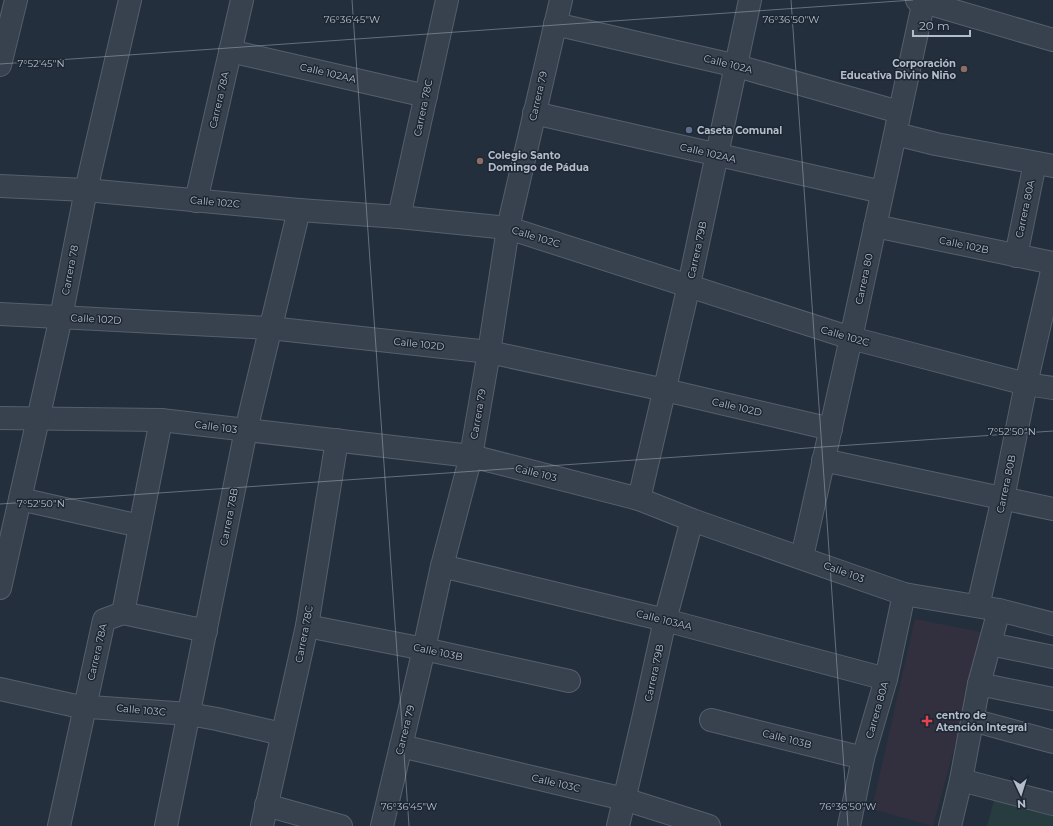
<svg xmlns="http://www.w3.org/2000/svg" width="1053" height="826" font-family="Montserrat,sans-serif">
<rect width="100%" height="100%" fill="#242f3e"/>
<!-- medical -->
<path fill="#32303f" d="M915 619 986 633 933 826 872 809Z"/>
<!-- green -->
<path fill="#263c3f" d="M997 790 1053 805V826H987Z"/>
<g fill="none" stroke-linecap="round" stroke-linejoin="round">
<!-- minor casing -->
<g stroke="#565f6c" stroke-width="24">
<g id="minor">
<path d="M917 0 1053 40"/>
<path d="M555 24 737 66 899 112"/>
<path d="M230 51 426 96"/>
<path d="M0 65 16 0"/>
<path d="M534 113 882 192"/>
<path d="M896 134 936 144 1053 166"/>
<path d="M0 186 86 190 299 210 399 217 508 228 851 338 1026 384 1053 388"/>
<path d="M196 201 242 0"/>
<path d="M399 217 447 0"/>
<path d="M875 226 1053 263"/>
<path d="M1016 256 1035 163"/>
<path d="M0 314 270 328 489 352 665 390 831 429"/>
<path d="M0 418 161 420 471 456 639 499 692 520 904 594 999 610 1053 624"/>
<path d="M823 460 1053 509"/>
<path d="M20 499 140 526"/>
<path d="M639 499 689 285 750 0"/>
<path d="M802 557 851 338 924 0"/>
<path d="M442 566 665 620 886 679"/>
<path d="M0 588 61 317 86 190 130 0"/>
<path d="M978 606 1003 498 1026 384 1053 267"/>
<path d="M123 613 206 631"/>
<path d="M307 626 424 649 569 681"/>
<path d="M990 644 1053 657"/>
<path d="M979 684 1053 699"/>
<path d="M0 689 76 706 189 714 217 719 282 734"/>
<path d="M711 720 863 758"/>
<path d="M972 720 1053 742"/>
<path d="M401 746 624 799 709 826"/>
<path d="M961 780 1053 804"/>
<path d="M266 805 341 826"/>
<path d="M59 826 104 620 123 613 161 420"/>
<path d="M166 826 246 430 299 210"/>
<path d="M262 826 307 626 337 440"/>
<path d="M382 826 424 649 442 566 471 456 489 352 508 228 561 0"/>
<path d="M618 826 644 715 665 620 692 520"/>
<path d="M849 826 863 758 886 679 904 594"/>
<path d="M950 826 961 780 979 684 999 610"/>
</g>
</g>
<!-- minor -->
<use href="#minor" stroke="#38414e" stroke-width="22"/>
</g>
<!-- ticks -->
<path fill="none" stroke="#b4bcc9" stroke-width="1" stroke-opacity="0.45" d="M352 0 409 826M791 0 848 826M0 64 913 0M0 504 1053 431"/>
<!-- markers -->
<g fill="#8d6e63" stroke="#1d2633" stroke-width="1.5">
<circle cx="964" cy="69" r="4"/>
<circle cx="480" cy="161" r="4"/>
</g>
<circle fill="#5c6f8a" stroke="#1d2633" stroke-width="1.5" cx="689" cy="130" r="4"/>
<path fill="#e0444e" stroke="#1d2633" stroke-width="1.5" d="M925 715h4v4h4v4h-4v4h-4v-4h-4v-4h4z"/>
<g text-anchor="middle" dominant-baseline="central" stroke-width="3" stroke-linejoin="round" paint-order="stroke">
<!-- poi labels -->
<g font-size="10" font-weight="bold" fill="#b4bcc9" stroke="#1d2633" text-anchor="start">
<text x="956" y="63" text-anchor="end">Corporación<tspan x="956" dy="12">Educativa Divino Niño</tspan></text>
<text x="697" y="130">Caseta Comunal</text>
<text x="488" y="155">Colegio Santo<tspan x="488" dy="12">Domingo de Pádua</tspan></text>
<text x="936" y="715">centro de<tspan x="936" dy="12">Atención Integral</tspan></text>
</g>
<!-- street labels -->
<g font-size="10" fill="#b4bcc9" stroke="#1d2633">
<text transform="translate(728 64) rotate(14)">Calle 102A</text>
<text transform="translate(328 73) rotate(13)">Calle 102AA</text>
<text transform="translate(538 96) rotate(-77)">Carrera 79</text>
<text transform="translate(219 100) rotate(-77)">Carrera 78A</text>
<text transform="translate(423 108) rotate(-78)">Carrera 78C</text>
<text transform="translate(708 153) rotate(13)">Calle 102AA</text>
<text transform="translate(215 202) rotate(5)">Calle 102C</text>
<text transform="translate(1025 209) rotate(-78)">Carrera 80A</text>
<text transform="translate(536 237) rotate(17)">Calle 102C</text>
<text transform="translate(964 245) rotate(12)">Calle 102B</text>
<text transform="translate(697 250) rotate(-78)">Carrera 79B</text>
<text transform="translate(70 270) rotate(-79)">Carrera 78</text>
<text transform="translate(864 279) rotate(-78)">Carrera 80</text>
<text transform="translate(96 319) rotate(3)">Calle 102D</text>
<text transform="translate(845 336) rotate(16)">Calle 102C</text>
<text transform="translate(419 344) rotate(6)">Calle 102D</text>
<text transform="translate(737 407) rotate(13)">Calle 102D</text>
<text transform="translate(478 414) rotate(-80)">Carrera 79</text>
<text transform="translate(216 427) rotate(7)">Calle 103</text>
<text transform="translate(536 473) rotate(14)">Calle 103</text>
<text transform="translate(1006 484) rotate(-78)">Carrera 80B</text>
<text transform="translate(229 517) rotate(-79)">Carrera 78B</text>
<text transform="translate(844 572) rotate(20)">Calle 103</text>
<text transform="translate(664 620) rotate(14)">Calle 103AA</text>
<text transform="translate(304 634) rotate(-79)">Carrera 78C</text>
<text transform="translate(97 652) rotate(-77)">Carrera 78A</text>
<text transform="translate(438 652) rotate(12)">Calle 103B</text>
<text transform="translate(654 673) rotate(-78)">Carrera 79B</text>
<text transform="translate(141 710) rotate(5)">Calle 103C</text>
<text transform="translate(877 710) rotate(-74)">Carrera 80A</text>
<text transform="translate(405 730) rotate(-76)">Carrera 79</text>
<text transform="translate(787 739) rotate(14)">Calle 103B</text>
<text transform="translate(556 783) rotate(13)">Calle 103C</text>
</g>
</g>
<g font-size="10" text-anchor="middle" fill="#b4bcc9" stroke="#1d2633" stroke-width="3" stroke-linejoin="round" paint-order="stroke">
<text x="352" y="23">76°36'45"W</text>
<text x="791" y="23">76°36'50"W</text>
<text x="41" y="67">7°52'45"N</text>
<text x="1012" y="435">7°52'50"N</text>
<text x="41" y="507">7°52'50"N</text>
<text x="409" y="810">76°36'45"W</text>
<text x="848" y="810">76°36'50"W</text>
</g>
<!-- north arrow -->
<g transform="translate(1021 794) rotate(176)" stroke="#1d2633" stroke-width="3" paint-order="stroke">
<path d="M0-3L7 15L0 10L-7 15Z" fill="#b4bcc9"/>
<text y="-6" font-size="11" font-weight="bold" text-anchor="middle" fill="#b4bcc9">N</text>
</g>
<!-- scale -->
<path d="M913 30v6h57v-6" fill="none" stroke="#b4bcc9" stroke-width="2"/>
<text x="919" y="30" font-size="12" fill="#b4bcc9" stroke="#1d2633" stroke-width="3" paint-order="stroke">20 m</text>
</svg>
